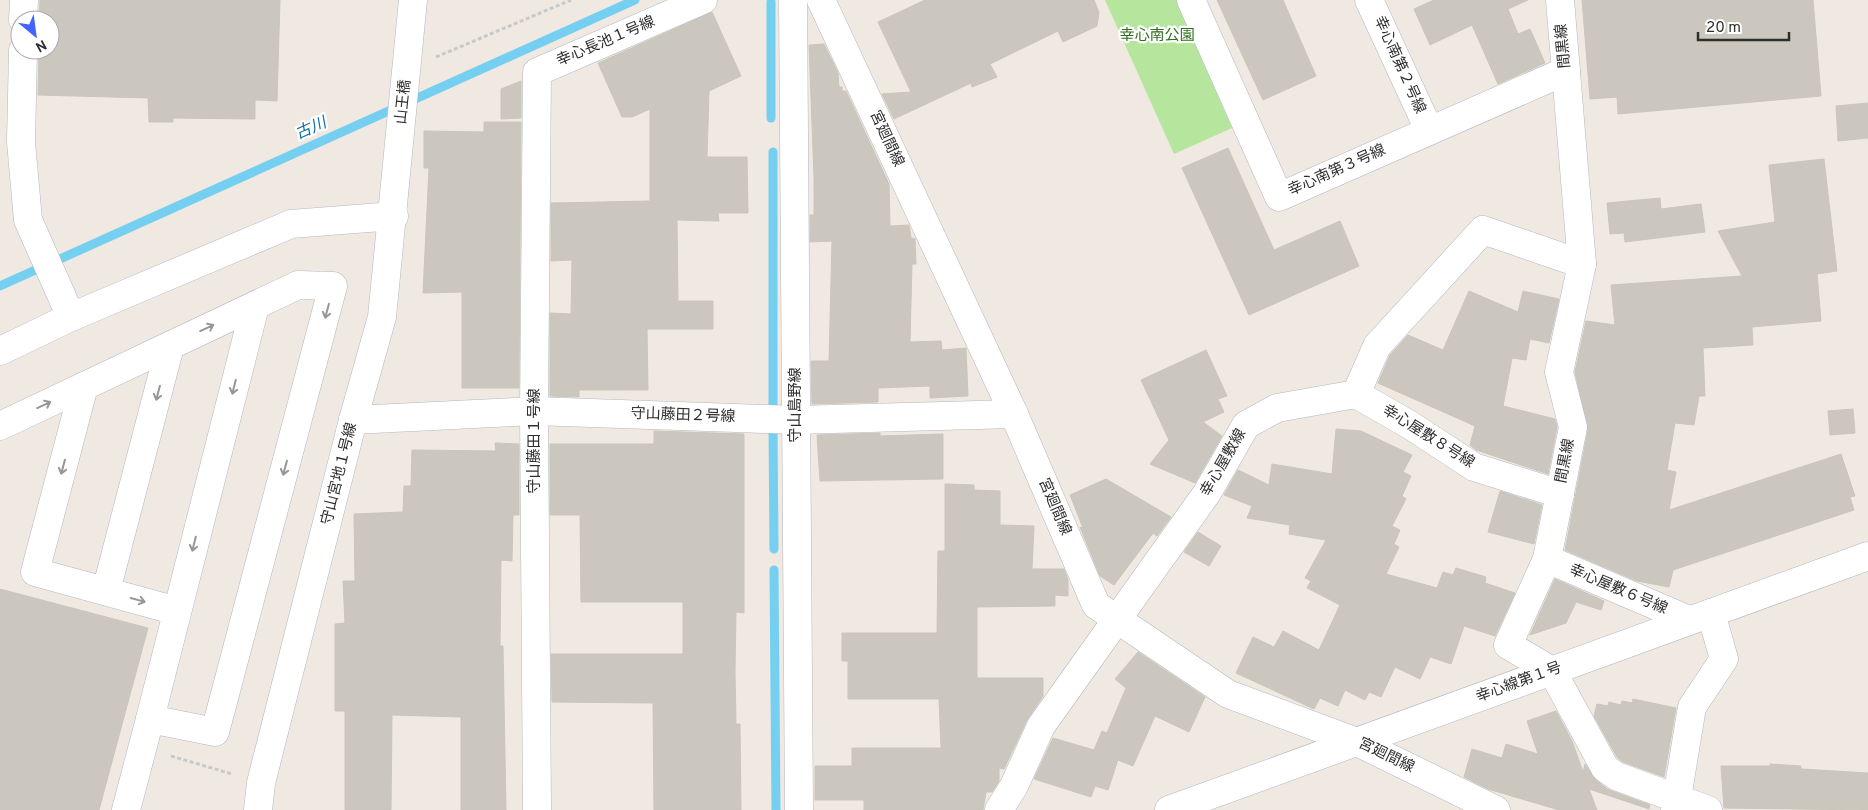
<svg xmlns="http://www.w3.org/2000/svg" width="1868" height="810" font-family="Overpass,'Noto Sans JP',sans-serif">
<rect width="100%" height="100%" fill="#efe9e1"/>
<!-- green -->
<path fill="#b6e59e" d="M1105 0H1176L1232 128 1174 154Z"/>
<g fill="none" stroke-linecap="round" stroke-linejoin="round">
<!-- stream -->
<g stroke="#75cff0" stroke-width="9">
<path d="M771 2V118"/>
<path d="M773 152V409"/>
<path d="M0 286 635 0"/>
<path d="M773 428 774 549"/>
<path d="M774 570 776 810"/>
</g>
</g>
<!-- building -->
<g fill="#cbc7bf" stroke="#cbc5ba">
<path d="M40 0H280L277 101 255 100V119L173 118V122H149L148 98 38 95 39 50H50V20H39Z"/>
<path d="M925 0H1094L1099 12 1097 26 1063 42 1058 31 990 64 997 77 972 87 971 83 894 119 882 94 911 92 878 22Z"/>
<path d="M1217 0H1283L1316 76 1263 100Z"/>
<path d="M1434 0H1528L1508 9 1518 34 1530 29 1545 63 1498 84 1472 25 1430 45 1414 9Z"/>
<path d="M1582 0H1813L1821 96 1618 114 1617 97 1590 99Z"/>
<path d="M712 12 741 76 709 91 707 157H747L748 213H718L719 221 677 220 678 301H713V329H647L648 390H579V397L550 396V313L571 314 572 260 551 261V203L650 201V109L632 117H622L598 63Z"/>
<path d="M824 44 838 73 839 87H842V91H846L889 184 890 226 909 225 911 238 915 239 916 264H912L910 342 941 341 942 350 966 348 968 396 930 398V386L878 388V402L812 404 811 361H829L832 241 810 242V215H814V177L809 45Z"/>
<path d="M521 81V118L501 119V89Z"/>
<path d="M1868 103V138L1838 141 1836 106Z"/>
<path d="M484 122H521L519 388H462V292L423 293 429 168H424V131L484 132Z"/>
<path d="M1228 148 1274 250 1340 221 1359 266 1249 315 1182 168Z"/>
<path d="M1824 159 1837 271 1817 274 1821 321 1752 327 1753 345 1703 348 1705 396H1699L1694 425 1675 423 1667 470 1676 472 1669 510 1841 454 1855 496 1850 497 1854 510 1673 570 1669 587 1637 581 1565 550 1588 430 1575 372 1586 321 1615 325 1611 285 1742 276 1718 231 1775 222 1769 165Z"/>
<path d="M1660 198 1661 209 1701 204 1705 232 1625 242 1624 233 1610 234 1607 203Z"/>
<path d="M1469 291 1518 312 1523 291 1559 299 1549 343 1530 339 1526 360 1512 358 1503 406 1555 419 1557 427 1548 474 1476 450 1470 445 1475 426 1378 383 1390 355 1408 335 1443 350Z"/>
<path d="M1206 350 1227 396 1218 399 1224 412 1203 422 1222 436 1195 483 1150 464 1169 440 1141 380Z"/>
<path d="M1853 409 1855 433 1830 435 1828 411Z"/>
<path d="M1336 429 1361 431 1412 455 1403 472 1411 476 1402 496 1406 499 1392 526 1400 530 1394 544 1399 547 1386 574 1437 588 1443 572 1453 575 1456 568 1486 577 1485 583 1515 593 1495 636 1464 626 1451 664 1430 657 1420 679 1395 667 1381 697 1369 692 1365 700 1345 690 1338 706 1320 698 1314 709 1236 673 1253 637 1274 647 1283 631 1319 650 1340 605 1307 588 1311 581 1305 578 1326 540 1289 534 1290 525 1247 518 1252 506 1224 495 1238 470 1269 485 1272 464 1332 474Z"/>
<path d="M654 431 744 434V613L736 612 735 671 736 724H740L741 810H654L653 703 552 702 551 654H683V602H581L580 515H550V444H654Z"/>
<path d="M880 433V436L943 434V479L820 481 817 435Z"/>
<path d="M495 443 519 444V515H513L512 561 501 560 500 646H503L506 810H461V717L392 715 391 810H345V711H335V624L345 623 343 581H355L354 514 403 512 404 486H411L412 450 496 451Z"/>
<path d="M1106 479 1171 517 1157 536 1153 533 1114 585 1100 576 1080 527 1083 528 1070 495Z"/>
<path d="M945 484 974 485V490L1000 491V525L1034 526 1032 569H1064L1068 580V596L1055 595V606L977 607V678H1043V696L1027 720 1004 769 999 768V781L992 792H986L983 810H864V800H815V766H852V748H941L939 699H848V661H842V633H937L938 551H945Z"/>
<path d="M1500 491 1542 505 1534 544 1488 532Z"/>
<path d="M1198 532 1221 546 1209 566 1184 552Z"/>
<path d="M1555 579 1604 601 1601 610 1576 602 1566 623 1530 635Z"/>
<path d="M0 589 148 628 99 810H0Z"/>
<path d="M1138 652 1205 697 1189 732 1155 716 1133 766 1118 760 1108 790 1095 786 1091 797 1034 779 1053 738 1094 750 1102 731 1107 733 1126 688 1115 679Z"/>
<path d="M1633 699 1676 708 1664 777 1623 762 1617 757 1594 716 1597 704 1608 706 1609 702 1621 705 1622 701 1632 703Z"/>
<path d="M1556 711 1572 741 1583 772 1585 764 1596 780 1607 789 1650 805 1649 809 1589 789 1597 810H1559L1488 789 1464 777 1472 749 1502 758 1506 744 1538 754 1527 721Z"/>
<path d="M1770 764 1801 766V769L1868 773V810L1724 808 1721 766H1770Z"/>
</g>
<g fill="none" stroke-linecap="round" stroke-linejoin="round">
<!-- minor casing -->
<g stroke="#b4b7c1" stroke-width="29">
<g id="minor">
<path d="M793 0 799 810"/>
<path d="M821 0 1014 414 1096 605 1228 694 1357 742 1496 810"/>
<path d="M1191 0 1279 197 1566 71"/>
<path d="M1369 0 1429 130"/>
<path d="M1560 0 1582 264 1559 372 1573 427 1547 559 1508 645 1552 671 1605 768 1616 776 1708 810"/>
<path d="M23 20 24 0"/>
<path d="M23 50 21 142 28 220 71 317 291 224 394 216"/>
<path d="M0 351 71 317"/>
<path d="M84 386 35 572 177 611"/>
<path d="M1356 394 1410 425 1474 467 1560 494"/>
<path d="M353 420 534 411 796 420 1014 414"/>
<path d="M0 426 298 285 333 286 215 732 150 719 126 810"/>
<path d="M1547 559 1689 620"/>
<path d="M106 591 170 346"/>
<path d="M150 719 255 306"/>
<path d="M258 810 261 783 353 420 382 317 413 0"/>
<path d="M537 810 534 411 537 72 703 0"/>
<path d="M999 810 1014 786 1041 726 1207 493 1246 425 1277 408 1356 394 1377 346 1483 230 1582 264"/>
<path d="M1169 810 1868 556"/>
<path d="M1675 810 1692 707 1724 659 1711 613"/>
</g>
</g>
<!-- path -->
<g stroke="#c9c9c9" stroke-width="3" stroke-dasharray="4 2.5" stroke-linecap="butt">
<path d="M436 57 571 0"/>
<path d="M171 756 232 774"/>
</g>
<!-- minor -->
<use href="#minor" stroke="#fff" stroke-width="28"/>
</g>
<!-- one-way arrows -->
<defs><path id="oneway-shaft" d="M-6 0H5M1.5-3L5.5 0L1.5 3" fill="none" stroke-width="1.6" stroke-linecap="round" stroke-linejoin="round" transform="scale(1.25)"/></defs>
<g stroke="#969696">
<use href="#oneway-shaft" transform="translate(327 311) rotate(105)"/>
<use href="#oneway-shaft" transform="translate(207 328) rotate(-25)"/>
<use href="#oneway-shaft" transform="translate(234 387) rotate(104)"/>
<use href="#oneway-shaft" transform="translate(158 393) rotate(105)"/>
<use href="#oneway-shaft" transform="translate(44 405) rotate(-25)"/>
<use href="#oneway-shaft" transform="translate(63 467) rotate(105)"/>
<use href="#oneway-shaft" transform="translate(285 468) rotate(105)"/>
<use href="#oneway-shaft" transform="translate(194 544) rotate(104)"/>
<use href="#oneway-shaft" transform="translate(138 600) rotate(15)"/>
</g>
<g text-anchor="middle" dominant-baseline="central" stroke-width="4.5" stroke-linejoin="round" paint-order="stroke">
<!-- park labels -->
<g font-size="15" fill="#2c6e1b" stroke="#fff">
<text x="1157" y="36">幸心南公園</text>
</g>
<!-- street labels -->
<g font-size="15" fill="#2e2e2e" stroke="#fff">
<text transform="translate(606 42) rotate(-23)">幸心長池１号線</text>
<text transform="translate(1564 46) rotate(-95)">間黒線</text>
<text transform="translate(1399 65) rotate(66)">幸心南第２号線</text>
<text transform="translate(404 102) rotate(-84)">山王橋</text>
<text transform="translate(886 139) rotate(65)">宮廻間線</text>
<text transform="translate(1337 171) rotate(-24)">幸心南第３号線</text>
<text transform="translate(796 405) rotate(-90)">守山島野線</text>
<text transform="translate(683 416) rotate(2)">守山藤田２号線</text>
<text transform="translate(1428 437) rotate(32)">幸心屋敷８号線</text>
<text transform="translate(535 441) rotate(-90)">守山藤田１号線</text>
<text transform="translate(1566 461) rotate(-79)">間黒線</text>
<text transform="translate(1224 463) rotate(-60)">幸心屋敷線</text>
<text transform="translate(340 474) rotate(-76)">守山宮地１号線</text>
<text transform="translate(1054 507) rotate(67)">宮廻間線</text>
<text transform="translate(1618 590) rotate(23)">幸心屋敷６号線</text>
<text transform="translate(1519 683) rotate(-20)">幸心線第１号</text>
<text transform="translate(1386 756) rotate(26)">宮廻間線</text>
</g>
<!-- water labels -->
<g font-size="16" font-style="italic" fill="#0d6fa3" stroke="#fff">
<text transform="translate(311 129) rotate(-24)">古川</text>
</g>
</g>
<!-- north arrow -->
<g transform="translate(35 35) rotate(151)"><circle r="24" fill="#ffffff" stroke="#ababab"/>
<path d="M0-4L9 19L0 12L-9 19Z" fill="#4264fb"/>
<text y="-8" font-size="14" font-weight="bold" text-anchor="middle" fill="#2e2e2e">N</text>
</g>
<!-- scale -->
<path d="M1698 32v8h91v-8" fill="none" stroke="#2e2e2e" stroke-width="2.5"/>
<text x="1706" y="32" font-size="15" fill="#2e2e2e" stroke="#ffffff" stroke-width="4" paint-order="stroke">20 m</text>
</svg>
